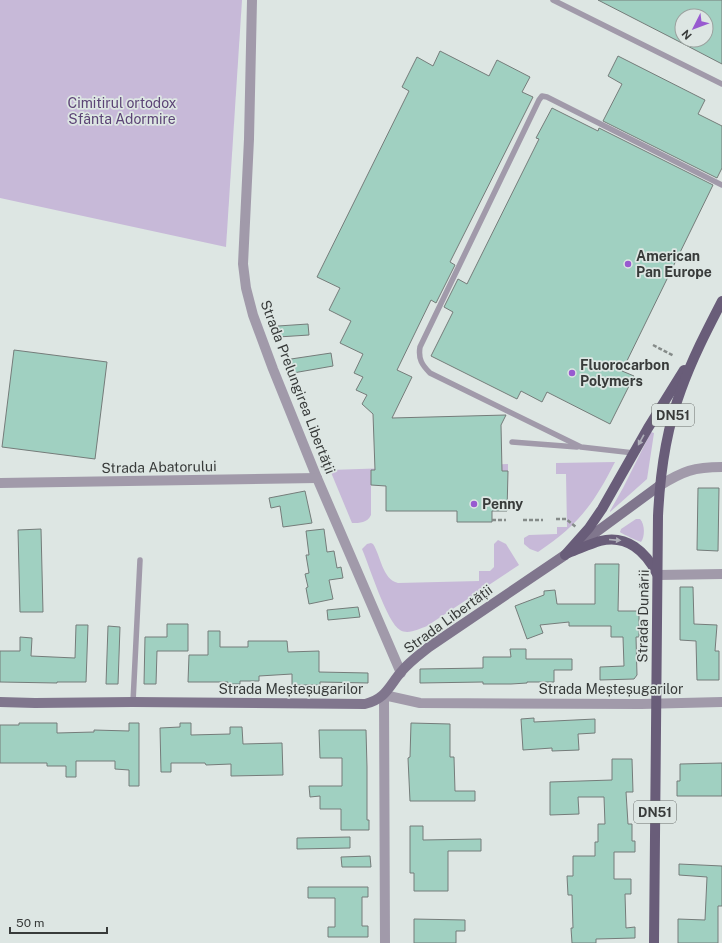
<svg xmlns="http://www.w3.org/2000/svg" width="722" height="943" font-family="'Public Sans',sans-serif">
<rect width="100%" height="100%" fill="#dde6e3"/>
<!-- green -->
<g fill="#c7b9d8">
<path d="M0 0H242L226 247 0 198Z"/>
<path d="M651 432 654 433 647 479 610 512V511L623 488Z"/>
<path d="M615 462C594 504 577 526 538 552L530 549 524 544V538L529 535 557 534V527H567L566 474H556V463Z"/>
<path d="M508 464V471L371 470V515C367 523 360 523 352 523L330 470Z"/>
<path d="M636 519H640C645 524 645 537 641 542 638 541 622 534 620 532L621 529Z"/>
<path d="M498 540 506 544 519 565 427 626C419 629 408 635 400 630 387 623 369 565 362 549L367 544 371 543 373 544C381 556 382 579 398 583L479 581V571H490L494 567V544Z"/>
</g>
<!-- building -->
<g fill="#a0d0c1" stroke="#757c7a" fill-rule="evenodd">
<path d="M598 0H722V64L676 40ZM682 16H706V40H682Z"/>
<path d="M440 51 489 76 497 60 530 77 522 92 533 97 450 262 455 265 436 303 431 300 397 370 412 377 392 418 506 415 501 425 502 471H508L507 511H492V522H457V511H386V486L371 485V470H375L373 414 362 404 367 395 356 390 363 377 354 373 363 354 340 343 351 321 329 310 340 288 317 277 409 91 402 87 417 57 433 66Z"/>
<path d="M618 56 705 100 698 114 722 126V168L717 178 603 121 622 84 608 76Z"/>
<path d="M552 108 598 131 599 128 713 185 622 371 634 376 610 424 547 392 542 402 521 391 517 399 431 356 453 312 444 307 458 279 467 284 539 139 536 138Z"/>
<path d="M308 324 309 335 278 337V326Z"/>
<path d="M14 350 107 362 95 459 2 447Z"/>
<path d="M331 353 333 366 293 373 291 359Z"/>
<path d="M698 488H719L718 551 697 550Z"/>
<path d="M305 491 312 523 283 527 280 506 271 508 269 498Z"/>
<path d="M41 529 43 612H20L18 530Z"/>
<path d="M324 529 327 552 334 551 337 568 341 567 343 578 329 580 333 599 309 604 306 588 308 587 305 574 309 573 306 555H309L306 531Z"/>
<path d="M595 564H619L618 611H639V637H636L637 675 634 679 600 680V667L624 666 623 637H611V626H569V622L540 625 543 633 527 639 515 606 544 595V591L555 590 557 604H595Z"/>
<path d="M680 587H693L694 624 717 625 715 651H719V680H697L696 641 680 640Z"/>
<path d="M358 607 360 617 328 620 327 610Z"/>
<path d="M167 624H188V651H157L156 684H144L145 637H167Z"/>
<path d="M76 625H88L86 682H57V683L0 682V651H20V637L32 638 31 656 75 658Z"/>
<path d="M108 626 120 627 118 684H106Z"/>
<path d="M208 631H220V647H248V641H287L288 652 319 651V672L368 673V683L320 682V685H292V674L259 676V681H240V684H228V682H188L189 655H208Z"/>
<path d="M510 649H526V659H572V670H554V682H527V683L511 684H483V682L420 683V669L483 668V657H511Z"/>
<path d="M534 718V722L595 719V733L578 734 579 750 552 751V748L523 750 521 719Z"/>
<path d="M19 723H57V733L94 732V730L129 731V723H139V786H129V770L115 769V761H76V777H66V766H47V763H0V725H19Z"/>
<path d="M180 723H191V735L230 734V727H242L243 744 282 743 283 775 231 776V764L206 765 205 763H171V772H161L160 728 180 727Z"/>
<path d="M411 723 450 724V757H454L455 791H475V801H410L408 758 410 757Z"/>
<path d="M319 730H366L367 767V820H369V830H341V809H320V796L310 797 309 786H342V758H320Z"/>
<path d="M612 759H632L633 792H626L628 824H632V841H635V852H614V879H631V894H625L626 928 635 927V938L596 939V943H572L571 928H573L572 895H568L567 876H573V856H595V842H598V824H605L604 797H578L579 814 550 815V782L612 780Z"/>
<path d="M722 763V796H677V781H680V764Z"/>
<path d="M410 826H423V840L481 839V851H448V891H414V873H410Z"/>
<path d="M350 837V848L297 849V838Z"/>
<path d="M370 856 371 867H342L341 857Z"/>
<path d="M679 864 722 866V906H718V943H678V919L705 920 707 877 679 875Z"/>
<path d="M308 887H368V897H362V926H368V937H328V927H335V898H308Z"/>
<path d="M414 919 465 920V931H456V943H414Z"/>
</g>
<g fill="none" stroke-linecap="round" stroke-linejoin="round">
<!-- path -->
<g stroke="#858b89" stroke-width="2.5" stroke-dasharray="4 2" stroke-linecap="butt">
<path d="M653 345 674 356"/>
<path d="M556 519H566L576 527"/>
<path d="M492 520H506"/>
<path d="M523 520H543"/>
</g>
<!-- lane -->
<g stroke="#a19aaa" stroke-width="5.5">
<path d="M553 0 722 84"/>
<path d="M512 442 577 447"/>
<path d="M634 453 581 447 430 373C422 365 418 359 420 347L539 100 542 96 547 97 722 185"/>
<path d="M133 702 140 560"/>
</g>
<!-- street -->
<g stroke="#a19aaa" stroke-width="10">
<path d="M252 0 249 139 243 264 246 288 253 315 273 369 317 478 401 673"/>
<path d="M0 483 317 478"/>
<path d="M659 486C683 471 694 467 722 467"/>
<path d="M658 575 722 574"/>
<path d="M385 943 384 695 420 703 641 704 722 702"/>
</g>
<!-- secondary -->
<path stroke="#80768d" stroke-width="10" d="M0 702 35 703 133 702 365 704C386 699 389 686 401 672 409 662 419 655 429 647L565 555 659 486"/>
<!-- primary -->
<g stroke="#695d79" stroke-width="10">
<path d="M568 553C579 549 590 544 600 541 627 534 646 552 657 574"/>
<path d="M565 555 589 528 602 509 648 428 684 370"/>
<path d="M654 943 658 516C660 473 666 430 681 390 692 359 707 330 722 301"/>
</g>
</g>
<!-- one-way arrows -->
<defs><path id="oneway-solid" d="M-6-.8H1V-3.2L6.5 0L1 3.2V.8H-6Z"/></defs>
<g fill="#afafb9">
<use href="#oneway-solid" transform="translate(641 440) rotate(119)"/>
<use href="#oneway-solid" transform="translate(615 540) rotate(5)"/>
</g>
<!-- markers -->
<g fill="#985ad0" stroke="#dde6e3" stroke-width="1.5">
<circle cx="628" cy="264" r="4"/>
<circle cx="572" cy="373" r="4"/>
<circle cx="474" cy="504" r="4"/>
</g>
<g text-anchor="middle" dominant-baseline="central" stroke-width="3.5" stroke-linejoin="round" paint-order="stroke">
<!-- shield labels -->
<g fill="#dde6e3" stroke="#6a6e6d" stroke-width="1">
<rect x="652" y="404" width="42" height="22" rx="3"/>
<rect x="634" y="801" width="42" height="22" rx="3"/>
</g>
<g font-size="13" font-weight="bold" fill="#383b3a">
<text x="673" y="415">DN51</text>
<text x="655" y="812">DN51</text>
</g>
<!-- park labels -->
<g font-size="14" fill="#5c4476" stroke="#dde6e3">
<text x="122" y="103">Cimitirul ortodox<tspan x="122" dy="16">Sfânta Adormire</tspan></text>
</g>
<!-- poi labels -->
<g font-size="14" font-weight="bold" fill="#383b3a" stroke="#dde6e3" text-anchor="start">
<text x="636" y="256">American<tspan x="636" dy="16">Pan Europe</tspan></text>
<text x="580" y="365">Fluorocarbon<tspan x="580" dy="16">Polymers</tspan></text>
<text x="482" y="504">Penny</text>
</g>
<!-- street labels -->
<g font-size="14" fill="#383b3a" stroke="#dde6e3">
<text transform="translate(298 387) rotate(69)">Strada Prelungirea Libertății</text>
<text transform="translate(159 467) rotate(-1)">Strada Abatorului</text>
<text transform="translate(643 616) rotate(-89)">Strada Dunării</text>
<text transform="translate(448 619) rotate(-36)">Strada Libertății</text>
<text x="291" y="689">Strada Meșteșugarilor</text>
<text x="611" y="689">Strada Meșteșugarilor</text>
</g>
</g>
<!-- north arrow -->
<g transform="translate(694 28) rotate(228)"><circle r="19" fill="#dde6e3" stroke="#9ba29f"/>
<path d="M0-3L7 15L0 10L-7 15Z" fill="#985ad0"/>
<text y="-6" font-size="11" font-weight="bold" text-anchor="middle" fill="#383b3a">N</text>
</g>
<!-- scale -->
<path d="M10 927v6h97v-6" fill="none" stroke="#383b3a" stroke-width="2"/>
<text x="16" y="927" font-size="12" fill="#383b3a" stroke="#dde6e3" stroke-width="3" paint-order="stroke">50 m</text>
</svg>
